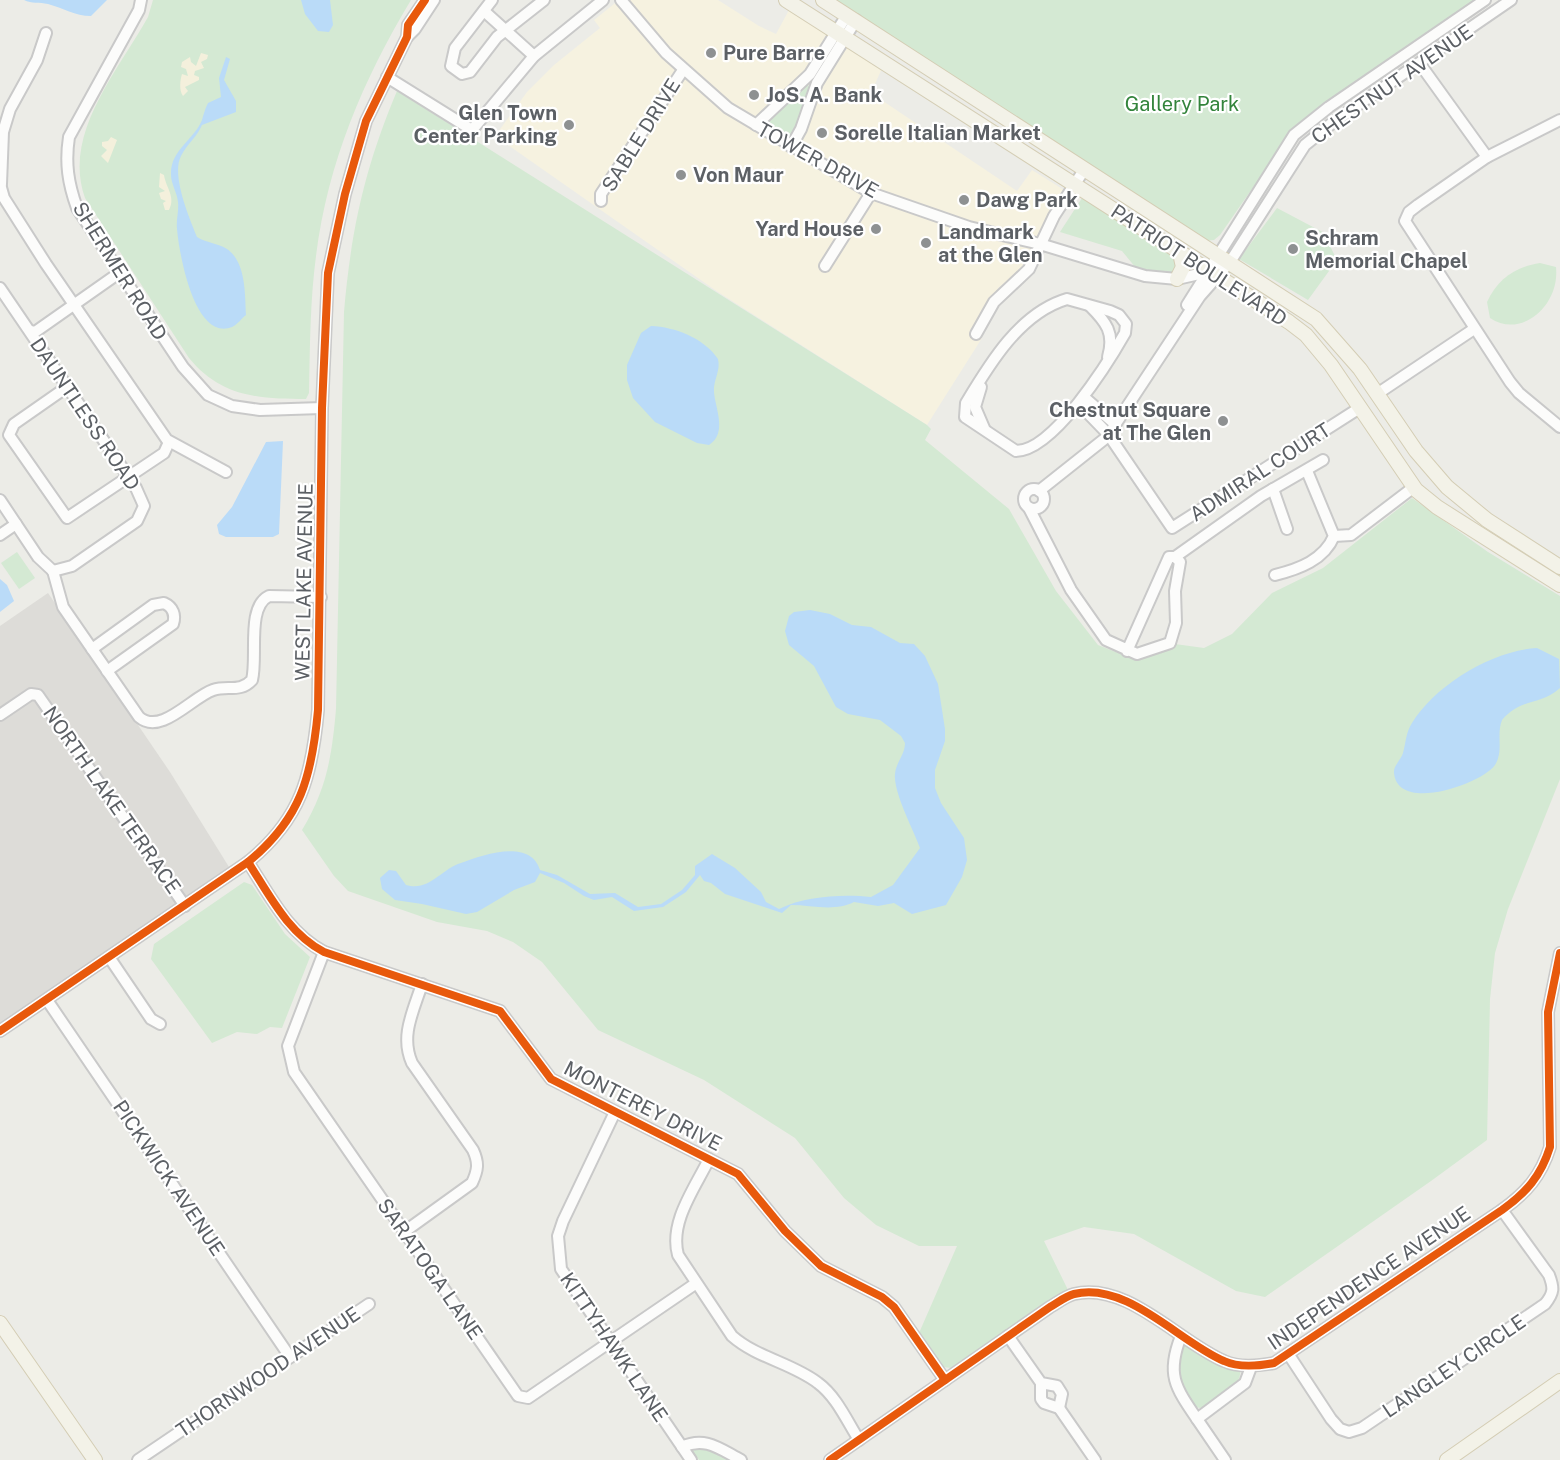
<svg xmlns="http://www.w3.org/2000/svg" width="1560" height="1460" font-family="'Public Sans',sans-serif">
<rect width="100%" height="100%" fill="#ecece7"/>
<!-- commercial -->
<path fill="#f6f2e0" d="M619 0H718L759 26 776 34 789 10 883 66 871 93 1017 191 1032 170 1064 190 1018 274 999 287 970 330 982 338 927 425 718 292 495 136 527 92 554 65 600 28 594 20Z"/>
<!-- industrial -->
<path fill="#dddcd8" d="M48 593 170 772 229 867 0 1025V626Z"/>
<!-- green -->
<g fill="#d4e9d3">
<path d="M153 0H411C363 80 328 162 316 256 310 301 310 347 309 393L306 399C259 399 221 397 189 358L85 198C62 134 118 71 148 17Z"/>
<path d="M835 0H1481L1290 134 1220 235 1214 240 1204 241Z"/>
<path d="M805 83 809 86 808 91 796 131 787 139 765 122Z"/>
<path d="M397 91 927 425 931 429 925 440 1009 509 1056 591 1098 645 1136 660 1175 644 1204 648 1232 634 1272 593 1323 568 1412 498 1488 552 1560 596V779L1508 909 1495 953 1490 999 1487 1140 1431 1181 1265 1297 1236 1291 1134 1234 1084 1227 1044 1241 1068 1290 951 1368 943 1367 919 1333 957 1246H919L876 1225 844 1198 795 1138 704 1080 598 1030 542 962 513 942 487 931 437 922 348 891 334 876 302 830C327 789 332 755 336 709L344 312C351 230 365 167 397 91Z"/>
<path d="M1086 196 1177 257 1175 274 1136 268 1122 251 1060 232 1082 198Z"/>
<path d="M1277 208 1330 236 1329 244 1337 260 1308 300 1239 259Z"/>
<path d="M1540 263 1556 267C1560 306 1521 339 1490 318L1487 302C1498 279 1515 267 1540 263Z"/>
<path d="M17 552 35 578 19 589 1 563Z"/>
<path d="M244 882 252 885 285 934 310 957 282 1028 270 1027 257 1034 237 1032 212 1043 151 959 154 944Z"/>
<path d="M1185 1343 1239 1367C1247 1384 1214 1403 1200 1408L1195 1407 1177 1378 1181 1345Z"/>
<path d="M694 1443 736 1460H699L692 1450Z"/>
</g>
<!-- sand -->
<g fill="#f4f0dc">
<path d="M201 53 208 55 207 59 201 62 204 68 195 71 194 75 199 77V80L185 87 188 91 183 96C179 91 180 80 182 74L188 76 186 69 181 67 182 62 190 57 191 62 196 66Z"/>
<path d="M111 137 117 140 108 163 101 156 107 150 102 146V142L108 141Z"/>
<path d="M160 173 164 175C166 188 176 197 169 210H165L163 203 166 201 161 199 159 193 165 191 159 187Z"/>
</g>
<!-- water -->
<g fill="#badbf8">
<path d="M24 0H107L91 16C75 16 63 8 48 4 39 2 32 4 24 0Z"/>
<path d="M301 0H330L333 25 329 32 318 31 305 14Z"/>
<path d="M226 57 230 59 224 80 236 101V112L202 125C197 137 187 144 181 156 171 175 189 217 197 237 206 243 218 243 227 249 246 262 245 294 246 315 242 318 237 325 232 327 194 342 179 252 177 229 176 220 179 211 178 202 177 192 171 184 171 175 170 150 194 140 202 120 204 113 205 109 208 103L221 97 219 78Z"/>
<path d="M651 326C675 327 704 338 718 359 721 371 713 380 714 392 715 408 728 433 709 445L697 443 655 422 633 398 627 380V365L641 333Z"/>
<path d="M283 441 279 534 273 537H226L219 534 217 525 232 507 266 442Z"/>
<path d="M0 579 7 585 14 601 0 612Z"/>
<path d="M810 610 830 614 852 625 871 627 900 643 914 644 925 656 938 684 945 729V741L935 770V788L941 803 964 838 967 860 962 877 946 905 912 914 894 903 878 906 854 902C835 912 811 905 791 905L782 913 725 894 711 883 704 881 700 875 686 892 663 907 634 911 612 897 594 900 584 896 564 883 540 873 535 882 514 890 477 912 466 914 422 904 395 900 382 889 380 878 389 870 396 871 406 885C429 892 441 869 461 863 483 855 530 838 540 870L557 875 590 894 615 893 638 907 661 904 682 890 695 875V866L712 854 735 868 761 892 766 902 779 909C805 896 843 894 871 897L893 885 920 848C914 831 893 792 895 774 896 762 905 755 905 743L901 736 880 720 848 714 836 707 814 666 789 645 785 631 789 616 794 612Z"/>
<path d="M1537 648 1559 659 1560 688C1538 707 1522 697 1502 720 1496 735 1504 751 1495 765 1483 783 1398 814 1394 773 1393 766 1401 760 1403 753 1406 742 1406 732 1412 723 1435 685 1493 650 1537 648Z"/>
</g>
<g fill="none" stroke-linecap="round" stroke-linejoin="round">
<!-- minor casing -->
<g stroke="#c9c9c9" stroke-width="14">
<g id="minor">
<path d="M141 0 139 10 69 137C65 163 68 183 77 208L183 367 208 395 232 406 260 410 322 408"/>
<path d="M492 0 455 48 451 66 462 74 470 72 497 37 544 0"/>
<path d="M621 0 666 53 728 108 871 193 969 227 1040 244 1145 276 1177 279 1208 272 1230 262"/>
<path d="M484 11 534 56"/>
<path d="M407 37 415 29 434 0"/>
<path d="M1420 64 1487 157"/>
<path d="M387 77 472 130 534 56 603 0"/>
<path d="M1560 120 1487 157 1418 205 1409 212 1405 221 1510 382 1519 393 1560 427"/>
<path d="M756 125 810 74 847 15"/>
<path d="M791 147 801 129 817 83 856 20"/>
<path d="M0 184 4 198 46 264 167 440 226 472"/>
<path d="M1 184 3 132 10 109 37 60 46 33"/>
<path d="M601 201V194L683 70"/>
<path d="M825 266 871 193"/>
<path d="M0 288 136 488 144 506 137 521 72 566 53 571"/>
<path d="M1067 299 1110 311 1119 315 1126 324 1125 333C1108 363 1053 451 1016 451L965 417 966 403C990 363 1020 313 1067 299Z"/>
<path d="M1187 305 1294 135 1329 107 1485 0"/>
<path d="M1090 306C1106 322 1115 333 1108 357"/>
<path d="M30 331 35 332 119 273"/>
<path d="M976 334 994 302 1029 269 1054 216 1084 170"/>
<path d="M67 387 14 424 9 435 67 518 164 453 169 442"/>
<path d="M981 387 975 407 984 428"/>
<path d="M1377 394 1474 329"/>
<path d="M1085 398 1115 424"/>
<path d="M1079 404 1108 434 1172 528 1358 409"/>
<circle cx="1034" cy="499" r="10"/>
<path d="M1273 489 1287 529"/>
<path d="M1039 491 1107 437 1200 296 1230 262 1305 145 1336 120 1511 0"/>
<path d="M0 500 38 557 53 571"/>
<path d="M1029 508 1071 590 1106 640 1137 654 1170 643 1176 623 1175 591 1180 562 1175 557H1169L1127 651"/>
<path d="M0 535 16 524"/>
<path d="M1334 536 1351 535 1414 487"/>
<path d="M1175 557 1261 496 1323 460"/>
<path d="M53 571 63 607 139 717C161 736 192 697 213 690 227 685 240 693 252 680 258 657 246 607 269 596L321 597"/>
<path d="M1275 575C1299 569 1324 560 1334 536L1307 471"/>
<path d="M92 649 153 605 164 603C173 607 176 615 173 624L107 671"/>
<path d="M0 715 31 694 38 695 185 906"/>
<path d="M248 862C270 896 288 933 324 952L500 1011 551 1079 738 1174 785 1231 821 1266 882 1297 894 1307 945 1380"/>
<path d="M324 952 288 1046 294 1072 518 1396 528 1398 695 1284"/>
<path d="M109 957 151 1019 160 1024"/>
<path d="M47 1000 290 1357"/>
<path d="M0 1031 248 862C301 819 312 776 318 710L322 408 328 273 345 194 366 121 407 37 408 25 425 0"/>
<path d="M615 1112 563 1221 558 1236 561 1269 691 1460"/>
<path d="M709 1159C695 1188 669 1222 678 1255L732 1336C757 1358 792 1363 818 1383 836 1396 847 1421 859 1440"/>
<path d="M404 1232 472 1183C478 1170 479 1163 473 1150L412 1063C400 1036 413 1012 422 984"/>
<path d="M1008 1336 1041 1383V1399L1044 1403 1059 1408 1062 1394 1057 1386 1041 1383"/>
<path d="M1181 1336C1166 1374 1175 1387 1197 1419"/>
<path d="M1289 1355 1331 1419 1340 1429 1349 1432 1362 1428 1545 1304C1554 1293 1554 1288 1549 1275L1502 1210"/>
<path d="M1059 1408 1095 1460"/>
<path d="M682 1447C705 1436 720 1449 741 1460"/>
<path d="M138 1460 369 1304"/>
<path d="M830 1460 1050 1307C1057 1303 1066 1296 1074 1294 1127 1281 1179 1342 1224 1361 1239 1368 1258 1366 1274 1363L1502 1210C1526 1193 1541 1176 1550 1147L1548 1012 1560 953"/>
<path d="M1225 1460 1197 1419 1245 1383 1251 1367"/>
</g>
</g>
<!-- major casing -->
<g stroke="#d4cdb4" stroke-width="16">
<g id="major">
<path d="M786 0 1289 322 1306 335 1331 365 1416 490 1437 507 1560 585"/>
<path d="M823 0 1316 319 1360 369 1416 451 1447 487 1487 520 1560 567"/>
<path d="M1177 279 1183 267 1180 253"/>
<path d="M0 1323 95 1460"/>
<path d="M1447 1460 1560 1381"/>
</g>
</g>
<!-- minor -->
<use href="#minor" stroke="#fcfcfb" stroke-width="10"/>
<!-- major -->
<use href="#major" stroke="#f3f2e8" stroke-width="14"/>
<!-- cycleway casing -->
<g stroke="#fff" stroke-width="11">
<g id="cycleway">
<path d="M248 862C270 896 288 933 324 952L500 1011 551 1079 738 1174 785 1231 821 1266 882 1297 894 1307 945 1380"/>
<path d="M0 1031 248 862C301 819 312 776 318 710L322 408 328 273 345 194 366 121 407 37 408 25 425 0"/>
<path d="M830 1460 1050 1307C1057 1303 1066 1296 1074 1294 1127 1281 1179 1342 1224 1361 1239 1368 1258 1366 1274 1363L1502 1210C1526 1193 1541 1176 1550 1147L1548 1012 1560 953"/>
</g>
</g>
<!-- cycleway -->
<use href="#cycleway" stroke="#e8590c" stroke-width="8"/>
</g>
<!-- markers -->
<g fill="#8e9192" stroke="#fff" stroke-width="2">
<circle cx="711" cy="53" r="6"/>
<circle cx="754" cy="95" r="6"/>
<circle cx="569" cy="125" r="6"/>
<circle cx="822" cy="133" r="6"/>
<circle cx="681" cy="175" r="6"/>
<circle cx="964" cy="200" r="6"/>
<circle cx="876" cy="229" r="6"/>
<circle cx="926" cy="243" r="6"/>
<circle cx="1293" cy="249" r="6"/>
<circle cx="1223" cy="421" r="6"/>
</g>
<g text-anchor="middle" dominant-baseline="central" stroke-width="4.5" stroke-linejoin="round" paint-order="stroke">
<!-- poi labels -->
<g font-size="20" font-weight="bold" fill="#5c6065" stroke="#fff" text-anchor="start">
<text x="723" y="53">Pure Barre</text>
<text x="766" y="95">JoS. A. Bank</text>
<text x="557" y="113" text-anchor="end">Glen Town<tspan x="557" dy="23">Center Parking</tspan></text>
<text x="834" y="133">Sorelle Italian Market</text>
<text x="693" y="175">Von Maur</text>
<text x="976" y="200">Dawg Park</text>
<text x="864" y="229" text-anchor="end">Yard House</text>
<text x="938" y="232">Landmark<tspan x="938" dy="23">at the Glen</tspan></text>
<text x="1305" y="238">Schram<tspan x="1305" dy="23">Memorial Chapel</tspan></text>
<text x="1211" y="410" text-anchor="end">Chestnut Square<tspan x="1211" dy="23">at The Glen</tspan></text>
</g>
<!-- street labels -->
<g font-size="20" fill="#5c6065" stroke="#fff">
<text transform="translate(1392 84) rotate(-35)">CHESTNUT AVENUE</text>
<text transform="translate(641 135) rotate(-58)">SABLE DRIVE</text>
<text transform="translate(818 160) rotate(29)">TOWER DRIVE</text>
<text transform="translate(1199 265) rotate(33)">PATRIOT BOULEVARD</text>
<text transform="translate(120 271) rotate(58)">SHERMER ROAD</text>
<text transform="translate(85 414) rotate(56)">DAUNTLESS ROAD</text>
<text transform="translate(1260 472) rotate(-33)">ADMIRAL COURT</text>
<text transform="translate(304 582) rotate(-89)">WEST LAKE AVENUE</text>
<text transform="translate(112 800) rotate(55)">NORTH LAKE TERRACE</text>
<text transform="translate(643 1106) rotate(27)">MONTEREY DRIVE</text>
<text transform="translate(169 1178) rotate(56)">PICKWICK AVENUE</text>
<text transform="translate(430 1269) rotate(55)">SARATOGA LANE</text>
<text transform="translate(1369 1278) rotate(-34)">INDEPENDENCE AVENUE</text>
<text transform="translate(614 1347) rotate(56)">KITTYHAWK LANE</text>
<text transform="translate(1454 1366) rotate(-34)">LANGLEY CIRCLE</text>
<text transform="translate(268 1372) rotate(-34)">THORNWOOD AVENUE</text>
</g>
<!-- park labels -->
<g font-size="20" fill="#33843b" stroke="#fff">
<text x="1182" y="104">Gallery Park</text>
</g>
</g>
</svg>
